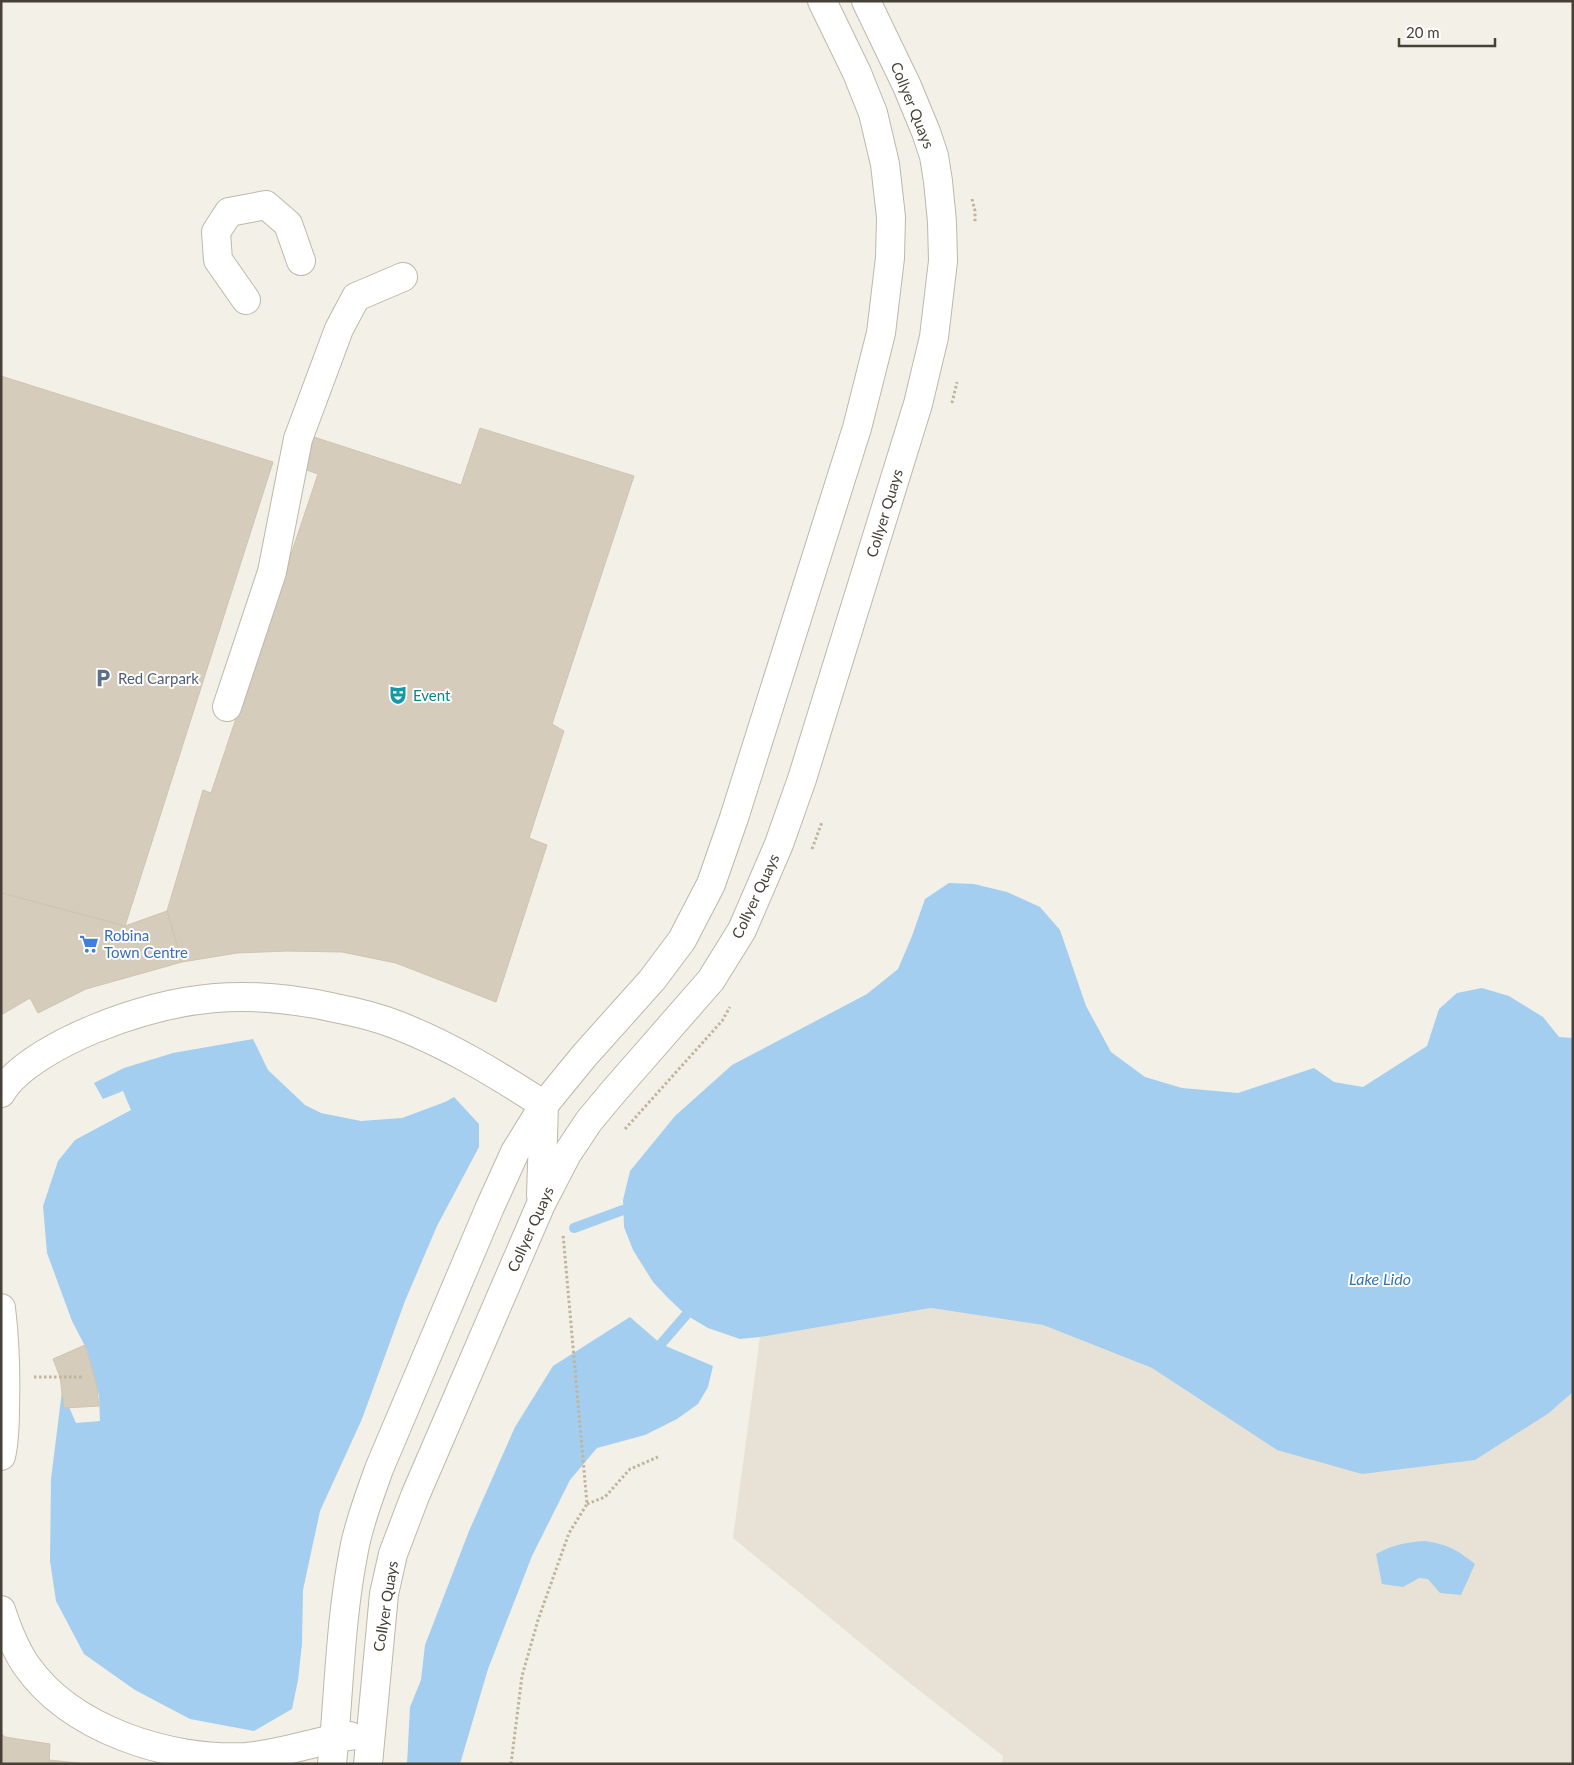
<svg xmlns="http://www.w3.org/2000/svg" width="1574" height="1765" font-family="Lato,sans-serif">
<rect width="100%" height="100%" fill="#f3f0e7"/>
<!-- residential -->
<path fill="#e7e2d5" d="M931 1308 1043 1325 1152 1368 1277 1450 1549 1413 1573 1392V1764H1002L1003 1756 902 1677 733 1538 760 1337Z"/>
<!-- water -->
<g fill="#a3cef0">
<path d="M949 883 974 884 1007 892 1040 907 1060 930 1086 1006 1111 1052 1145 1077 1182 1088 1238 1093 1314 1068 1334 1082 1363 1087 1427 1046 1439 1009 1457 993 1482 988 1509 996 1543 1017 1559 1037 1573 1038V1392L1549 1413 1475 1460 1362 1474 1277 1450 1152 1368 1043 1325 931 1308 760 1337 740 1339 708 1328 686 1315 668 1298 653 1282 633 1250 624 1227 623 1200 630 1171 675 1116 732 1065 867 994 898 969 912 936 925 899Z"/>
<path d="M253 1039 268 1070 305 1105 321 1113 361 1121 402 1118 445 1102 454 1097 479 1124V1147L437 1226 405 1301 362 1419 320 1511 303 1590 302 1644 298 1680 292 1709 254 1731 190 1719 135 1690 84 1654 56 1601 50 1561 51 1479 62 1391 76 1423 100 1421 99 1396 87 1350 72 1321 47 1253 43 1206 58 1161 75 1140 131 1110 123 1091 103 1099 94 1083 124 1068 173 1053Z"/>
<path d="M630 1317 661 1344 713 1366 708 1387 698 1404 677 1419 645 1435 597 1448 570 1480 532 1556 488 1669 460 1764H407L410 1707 421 1680 425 1645 469 1531 515 1427 553 1366Z"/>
<path d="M1425 1541C1449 1545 1456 1549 1475 1564L1461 1595 1440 1593 1428 1579 1419 1578 1403 1587 1382 1584 1376 1554C1392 1545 1407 1542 1425 1541Z"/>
</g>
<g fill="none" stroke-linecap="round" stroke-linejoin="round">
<!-- stream -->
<g stroke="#a3cef0" stroke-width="10">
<path d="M574 1228 623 1210"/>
<path d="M661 1344 686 1315"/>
</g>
</g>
<!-- building -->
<g fill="#d5ccbc" stroke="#d0c4af">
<path d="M1 376 273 462 125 926 1 893Z"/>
<path d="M480 428 634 476 552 724 564 731 529 838 547 845 496 1002 396 963 342 952 287 951 237 953 182 962 167 911 203 790 211 793 318 474 304 469 314 437 461 485Z"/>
<path d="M1 893 125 926 167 911 182 962 86 989 38 1013 30 998 1 1015Z"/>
<path d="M85 1345 96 1382 99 1406 64 1408 60 1377 53 1359Z"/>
<path d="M1 1733 5 1737 50 1744 49 1764H1Z"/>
<path d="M49 1760 88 1764H49Z"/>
</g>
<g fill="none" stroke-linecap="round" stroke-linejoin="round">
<!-- minor casing -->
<g stroke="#bfb8a9" stroke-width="30">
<g id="minor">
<path d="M246 300 218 260 216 232 229 212 266 205 288 224 301 261"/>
<path d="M227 707 272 572 298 439 339 329 356 297 403 277"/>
<path d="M1 1093C17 1065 65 1041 94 1029 177 995 247 988 335 1008 356 1012 377 1017 397 1025 449 1045 498 1075 544 1105L541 1195"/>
<path d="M1 1308C5 1341 6 1373 5 1406 5 1422 5 1440 1 1456"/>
<path d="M1 1610C7 1628 15 1649 26 1665 71 1730 170 1761 246 1757 282 1754 315 1741 350 1736"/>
<path d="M332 1764C339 1693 340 1620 354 1550 359 1522 370 1495 379 1469L490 1207 515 1152 544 1105 584 1056 652 980 682 940 711 884 734 818 857 428 881 333 890 258 891 217 885 164 873 113 857 73 822 1"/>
<path d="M368 1764 384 1594 393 1554 415 1496 541 1204 567 1154 589 1121 614 1091 711 980 742 930 779 844 802 779 918 404 934 337 943 261 942 222 938 181 934 156 926 132 907 86 866 1"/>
</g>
</g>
<!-- path -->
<g stroke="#c0b49b" stroke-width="3" stroke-dasharray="2.5 2.5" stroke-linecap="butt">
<path d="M972 199 975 211V222"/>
<path d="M952 403 957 382"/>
<path d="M812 849 822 822"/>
<path d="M625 1129 722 1021 730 1007"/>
<path d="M34 1377H83"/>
<path d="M587 1504 605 1497 630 1469 658 1457"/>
<path d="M511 1764 522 1676 538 1620 569 1533 587 1504 563 1234"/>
</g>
<!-- minor -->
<use href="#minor" stroke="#fff" stroke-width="28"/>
</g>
<!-- icons -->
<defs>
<g id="parking-bare" transform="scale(1.5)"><path d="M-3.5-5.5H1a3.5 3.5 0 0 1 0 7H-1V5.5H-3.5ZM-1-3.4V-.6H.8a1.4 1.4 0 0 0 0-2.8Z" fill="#5c6f8a" stroke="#fff" stroke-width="2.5" paint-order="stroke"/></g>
<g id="theatre-bare" transform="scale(1.5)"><path d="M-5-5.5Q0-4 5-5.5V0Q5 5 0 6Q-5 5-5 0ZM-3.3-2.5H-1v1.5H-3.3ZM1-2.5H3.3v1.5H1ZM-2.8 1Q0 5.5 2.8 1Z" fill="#0f9aa8" stroke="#fff" stroke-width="2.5" paint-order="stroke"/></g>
<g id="supermarket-bare" transform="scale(1.5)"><path d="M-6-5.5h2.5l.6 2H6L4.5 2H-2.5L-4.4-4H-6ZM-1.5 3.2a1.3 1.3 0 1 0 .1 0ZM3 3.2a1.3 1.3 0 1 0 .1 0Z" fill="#3f7fe0" stroke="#fff" stroke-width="2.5" paint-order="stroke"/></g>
</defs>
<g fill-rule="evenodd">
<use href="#parking-bare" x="103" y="678"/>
<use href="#theatre-bare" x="398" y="695"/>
<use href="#supermarket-bare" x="89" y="944"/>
</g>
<g text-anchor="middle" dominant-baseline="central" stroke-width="4" stroke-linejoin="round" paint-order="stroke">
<!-- street labels -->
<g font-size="15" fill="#464036" stroke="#fff">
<text transform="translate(913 105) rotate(68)">Collyer Quays</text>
<text transform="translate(884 513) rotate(-73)">Collyer Quays</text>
<text transform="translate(755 896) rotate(-65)">Collyer Quays</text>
<text transform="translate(530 1229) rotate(-66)">Collyer Quays</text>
<text transform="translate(385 1606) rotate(-81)">Collyer Quays</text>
</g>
<!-- service labels -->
<g font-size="15" fill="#4e5e75" stroke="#fff" text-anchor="start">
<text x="118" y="678">Red Carpark</text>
</g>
<!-- culture labels -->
<g font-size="15" fill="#0d838f" stroke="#fff" text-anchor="start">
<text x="413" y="695">Event</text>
</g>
<!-- shop labels -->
<g font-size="15" fill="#366cbe" stroke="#fff" text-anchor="start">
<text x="104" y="935">Robina<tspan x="104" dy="17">Town Centre</tspan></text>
</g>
<!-- water labels -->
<g font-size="16" font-style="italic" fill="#2f76b2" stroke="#fff">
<text x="1380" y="1278">Lake Lido</text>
</g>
</g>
<!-- border -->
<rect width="1574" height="1765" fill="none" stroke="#464036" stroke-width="5"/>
<!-- scale -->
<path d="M1399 38v8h96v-8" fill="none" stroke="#464036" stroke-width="2.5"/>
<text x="1406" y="38" font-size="15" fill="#464036" stroke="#ffffff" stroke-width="4" paint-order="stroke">20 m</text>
</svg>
